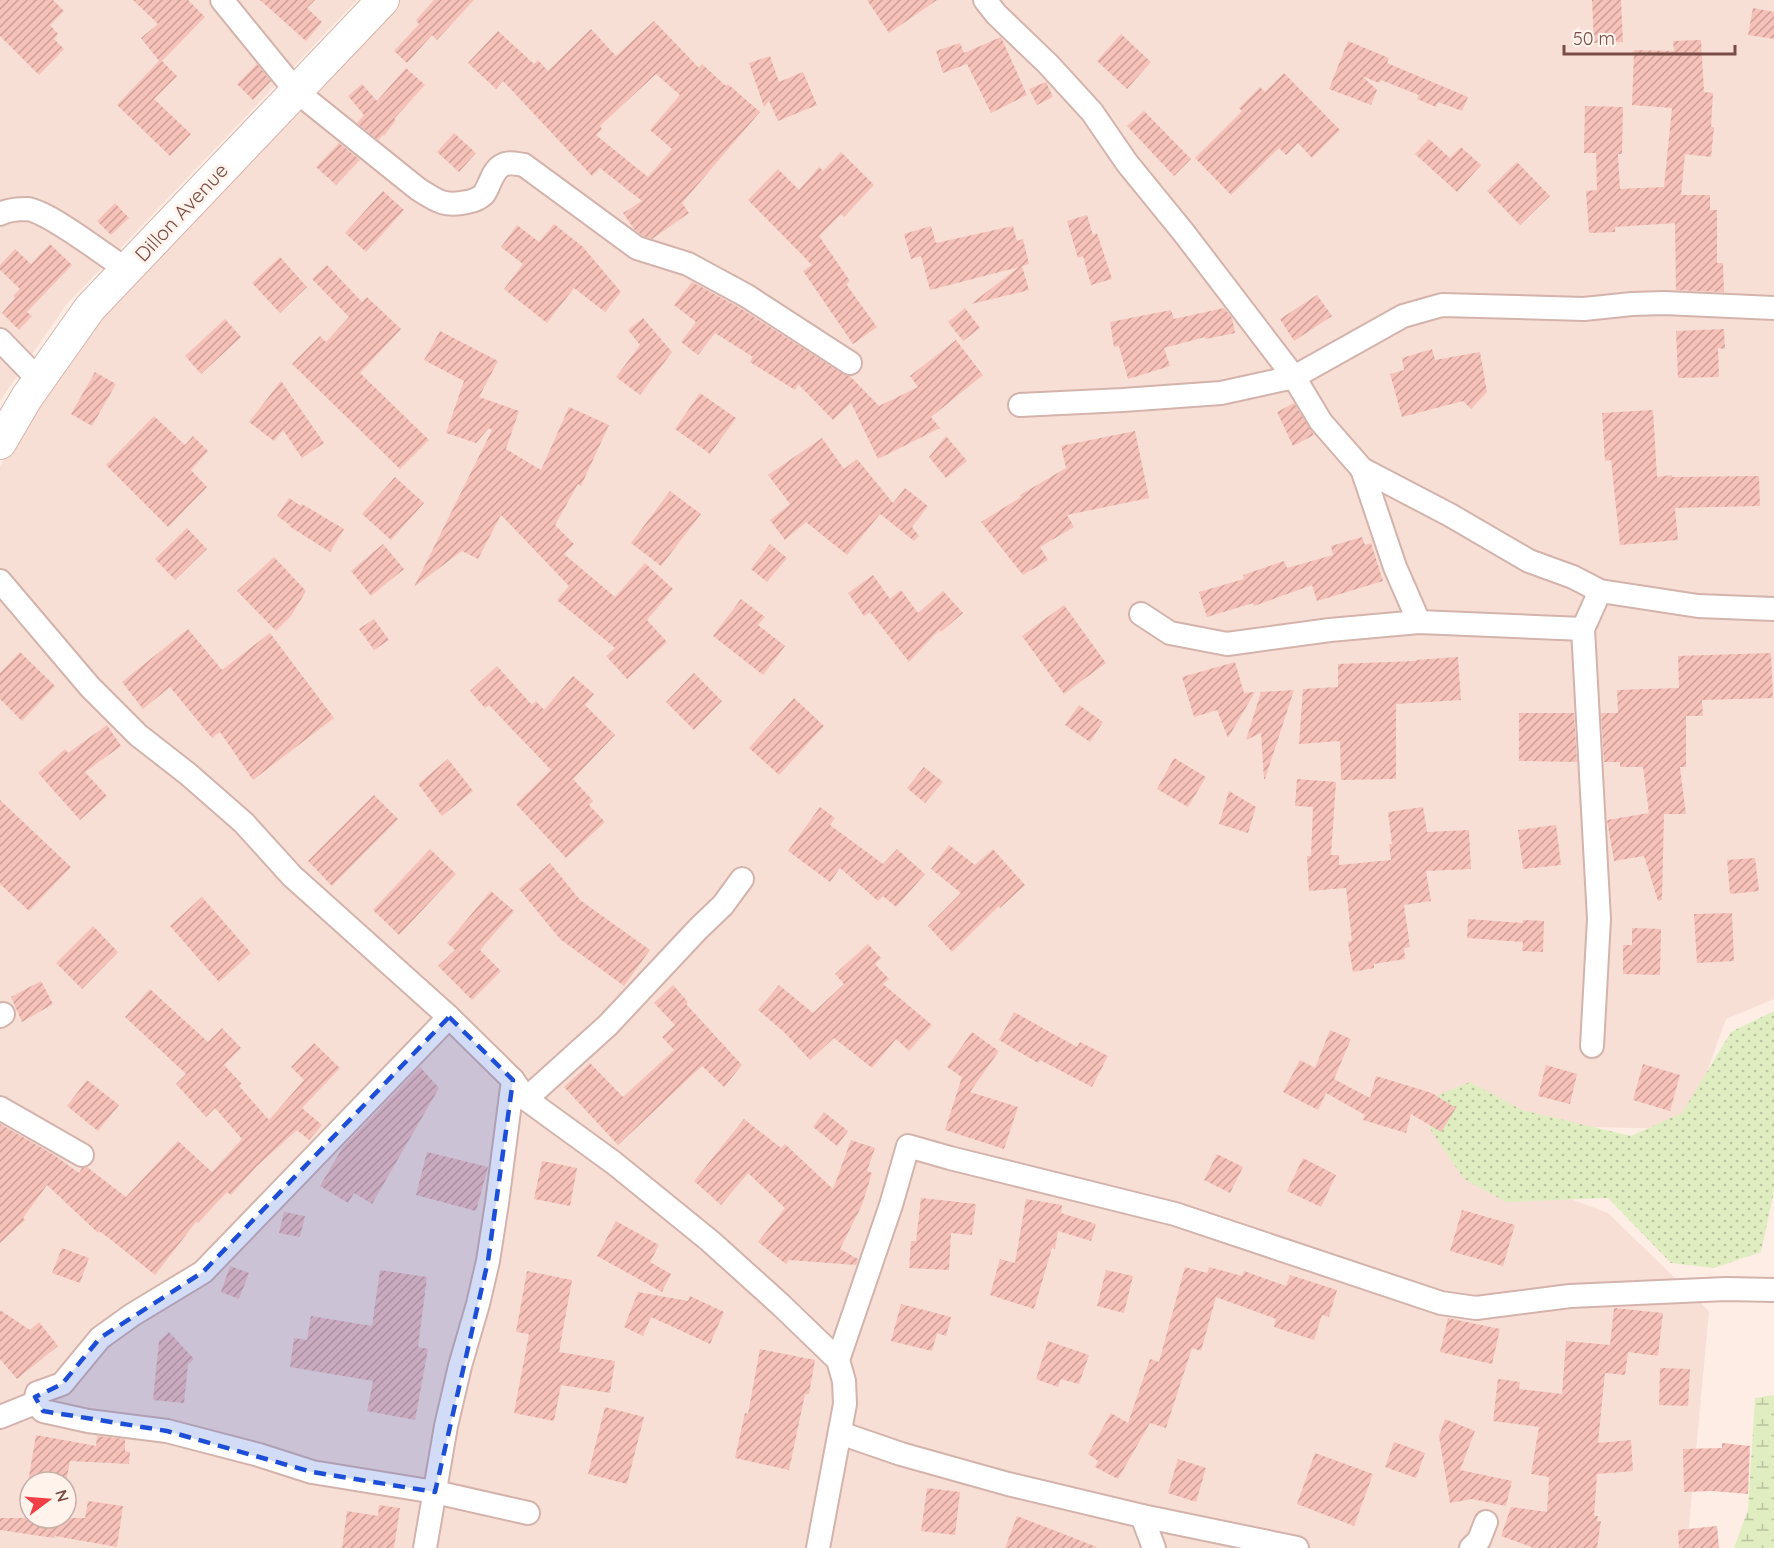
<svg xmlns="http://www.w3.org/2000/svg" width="1774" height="1548" font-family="Quicksand,sans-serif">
<defs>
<pattern id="grass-dots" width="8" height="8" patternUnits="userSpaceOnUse" patternTransform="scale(1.5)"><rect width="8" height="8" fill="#dfedc1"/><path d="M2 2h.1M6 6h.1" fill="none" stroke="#bac29f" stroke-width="1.8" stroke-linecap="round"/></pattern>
<pattern id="wetland-marsh" width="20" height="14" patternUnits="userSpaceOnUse" patternTransform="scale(1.5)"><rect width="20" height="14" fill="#dfedc1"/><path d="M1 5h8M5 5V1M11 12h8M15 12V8" fill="none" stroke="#bac29f"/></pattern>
<pattern id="building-hatch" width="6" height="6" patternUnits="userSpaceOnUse" patternTransform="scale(1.5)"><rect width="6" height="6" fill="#f6c1b9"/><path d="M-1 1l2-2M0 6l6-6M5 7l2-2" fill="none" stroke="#cc9f98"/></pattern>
</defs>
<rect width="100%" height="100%" fill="#feede4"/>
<!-- residential -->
<g fill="#f8dfd5" fill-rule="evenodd">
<path d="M0 0H357L66 305 0 401Z"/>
<path d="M399 0H1774V999L1726 1019 1686 1129 1491 1125 1475 1163 1608 1213 1709 1311 1687 1548H0V466L89 330ZM30 1482H66V1518H30Z"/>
</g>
<!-- grass -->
<path fill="url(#grass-dots)" d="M1774 1011V1191L1761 1252 1714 1268 1671 1263 1608 1198 1506 1202 1464 1179 1430 1129 1433 1097 1470 1082 1522 1110 1631 1136 1682 1113 1731 1032Z"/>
<!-- wetland -->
<path fill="url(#wetland-marsh)" d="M1774 1395V1548H1734L1748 1510 1755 1398Z"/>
<!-- building -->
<g fill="url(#building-hatch)" fill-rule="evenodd">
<path d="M0 0H53L64 11 50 25 58 34 54 39 64 49 39 75 0 36Z"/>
<path d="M133 0H188L205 17 162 61 177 76 154 99 191 134 170 156 117 105 159 61 141 38 158 24Z"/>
<path d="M260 0H315L307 8 322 22 306 41Z"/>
<path d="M434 0H474L437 40 432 35 407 63 394 51 419 24 416 20Z"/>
<path d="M867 0H937L889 33Z"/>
<path d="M1592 0H1621L1623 42 1594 43Z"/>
<path d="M1753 8 1774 12V39L1748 35Z"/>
<path d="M654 21 699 68 702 64 726 86 728 84 760 112 682 203 689 213 652 239 643 236 634 229 623 213 642 201 600 168 592 176 503 81 496 89 468 63 498 31 534 64 538 60 548 71 591 29 616 56ZM656 74 680 95 650 130 672 149 648 177 596 135 602 129 600 126Z"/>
<path d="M1121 34 1151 62 1127 89 1097 61Z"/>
<path d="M1001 37 1027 95 991 113 967 64 943 73 936 51 960 43 964 53Z"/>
<path d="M1701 40 1704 92 1713 93 1711 127H1714L1711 157 1685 154 1681 195H1710V210H1717V263H1723L1724 292 1676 290 1675 223 1615 227V232L1589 233 1586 191 1597 190 1596 153H1584L1585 106 1623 107 1622 154H1618L1620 189 1664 187 1672 108 1632 105 1634 50 1674 51 1673 41Z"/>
<path d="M1348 41 1389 58 1387 63 1468 97 1462 111 1438 102 1436 107 1417 99 1419 95 1381 80 1379 83 1362 76 1377 90 1371 105 1329 89Z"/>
<path d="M770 56 779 82 803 72 817 105 778 121 769 101 764 107 749 63Z"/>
<path d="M257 64 271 81 253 100 237 84Z"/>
<path d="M406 68 425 85 394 119 396 120 384 136 383 135 378 140 357 123 364 115 348 96 362 84 377 101Z"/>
<path d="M1284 73 1340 130 1312 158 1298 143 1286 155 1279 148 1231 195 1195 158 1242 111 1239 108 1260 87 1265 92Z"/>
<path d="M1046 82 1053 97 1037 105 1029 89Z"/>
<path d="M1144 111 1191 159 1174 176 1127 126Z"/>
<path d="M454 133 476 153 459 172 437 152Z"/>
<path d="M1429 139 1450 158 1461 147 1481 165 1457 192 1415 154Z"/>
<path d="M339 143 360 160 336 185 316 167Z"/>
<path d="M841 152 874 185 844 217 841 214 819 236 850 281 846 284 877 327 853 344 803 271 812 265 748 200 778 169 799 190 819 167 823 171Z"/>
<path d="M1517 162 1550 196 1520 225 1487 191Z"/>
<path d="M383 191 404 210 366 252 345 233Z"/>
<path d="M115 203 129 218 111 235 97 221Z"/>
<path d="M1087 215 1093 235 1097 233 1112 279 1091 285 1083 256 1078 258 1067 221Z"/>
<path d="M554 224 583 247 621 292 605 312 574 288 547 323 504 289 523 264 501 247 517 225 539 242Z"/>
<path d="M931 226 936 243 1013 226 1017 241 1023 239 1029 264 1022 266 1029 290 971 304 1019 267 930 290 921 256 911 259 904 234Z"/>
<path d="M50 244 72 265 27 312 32 316 19 330 2 313 15 298 13 296 20 289 0 270V265L15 249 31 264Z"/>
<path d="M280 257 307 287 280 313 252 283Z"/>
<path d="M327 265 362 302 367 297 401 329 360 373 429 440 400 469 292 364 320 336 326 342 349 317 312 279Z"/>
<path d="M692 282 740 308 843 374 850 376 879 406 918 387 910 376 956 340 983 375 931 417 940 428 878 459 851 403 833 420 798 384 795 390 750 362 753 357 715 333 698 355 681 342 696 322 674 305Z"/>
<path d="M1317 295 1332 316 1294 341 1280 319Z"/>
<path d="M965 308 980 328 963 341 948 322Z"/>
<path d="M1224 308 1232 318 1235 333 1206 339 1205 337 1164 348 1170 366 1128 379 1119 346 1114 347 1110 322 1171 310 1174 319Z"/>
<path d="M643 318 672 352 640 395 616 377 640 345 628 330Z"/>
<path d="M225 319 241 337 201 374 185 356Z"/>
<path d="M1724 329 1725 349 1718 348 1719 377 1678 378 1676 331Z"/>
<path d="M440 331 498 361 479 397 519 411 506 449 541 470 569 407 609 425 581 486 578 484 555 525 574 544 564 554 615 597 645 563 673 589 647 620 667 642 627 679 606 656 615 648 557 600 569 586 501 515 478 559 462 551 414 587 492 430 489 428 476 443 446 433 464 381 424 360Z"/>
<path d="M1432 349 1435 360 1480 352 1487 392 1471 409 1463 401 1402 417 1390 374 1404 370 1402 358Z"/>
<path d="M95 372 116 384 92 426 71 414Z"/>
<path d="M281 381 324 443 302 458 283 430 274 441 249 422Z"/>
<path d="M700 393 736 418 710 454 675 429Z"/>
<path d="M1294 403 1314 435 1293 446 1277 412Z"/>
<path d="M1653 410 1657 477 1672 475V477L1759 476 1760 506 1675 508 1678 540 1620 545 1611 460 1605 461 1602 413Z"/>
<path d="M154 416 185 445 193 436 208 451 191 470 207 487 168 527 106 465Z"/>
<path d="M1135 431 1149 498 1067 515 1074 527 1040 547 1048 560 1023 575 981 522 1021 497 1020 495 1066 468 1061 446Z"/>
<path d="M946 436 967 461 946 478 929 457Z"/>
<path d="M822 438 844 469 857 459 893 503 905 488 928 506 912 527 919 536 914 541 880 514 847 555 806 522 785 540 770 520 790 504 768 475Z"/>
<path d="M395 477 424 503 391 540 362 514Z"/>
<path d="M670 491 701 514 661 566 631 543Z"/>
<path d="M289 498 301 506 302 504 344 529 330 552 289 526 290 525 277 516Z"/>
<path d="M187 528 207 549 175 580 155 559Z"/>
<path d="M1362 537 1365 545 1371 543 1383 581 1317 601 1312 585 1254 606 1253 603 1207 617 1199 592 1244 579 1243 575 1284 561 1287 568 1333 555 1331 546Z"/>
<path d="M383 544 404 569 371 596 351 571Z"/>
<path d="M770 544 787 558 767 582 751 569Z"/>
<path d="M274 557 306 591 291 616 276 631 237 591Z"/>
<path d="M873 575 890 599 901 590 918 613 943 591 963 613 941 632 939 630 909 662 870 612 864 616 848 593Z"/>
<path d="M741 599 765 617 758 625 785 646 763 675 713 636Z"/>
<path d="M1064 605 1106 663 1064 694 1022 636Z"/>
<path d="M374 619 389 640 374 650 359 629Z"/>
<path d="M188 629 222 670 270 633 334 718 253 780 220 732 212 738 170 687 143 709 122 682Z"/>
<path d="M20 652 55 686 22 721 0 699V673Z"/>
<path d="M1771 653 1773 698 1702 700 1703 716H1686V767H1680L1686 814H1664L1662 900 1658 901 1644 856 1614 861 1607 820 1649 813 1643 767H1620V762H1604L1601 713H1618L1617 690 1679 688 1678 656Z"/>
<path d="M1458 657 1461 700 1396 704V779L1341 780 1340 741 1299 744 1303 689 1338 687V664L1416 661V660Z"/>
<path d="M1235 662 1244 693 1255 692 1228 738 1217 710 1194 717 1182 677Z"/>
<path d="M497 666 532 705 536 701 544 710 573 676 594 694 585 705 615 735 573 779 593 801 589 805 605 822 566 858 516 804 551 770 489 705 485 708 470 691Z"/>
<path d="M694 673 722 701 694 730 666 702Z"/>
<path d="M1294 690 1265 779H1264L1261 733 1246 740 1261 692Z"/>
<path d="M794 698 824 726 779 775 749 748Z"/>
<path d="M1079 705 1103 722 1090 742 1065 725Z"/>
<path d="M1519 713H1574L1577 762 1519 761Z"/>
<path d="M107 725 121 746 85 772 107 796 80 820 38 773 65 749 68 753Z"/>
<path d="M1174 758 1206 777 1188 807 1157 789Z"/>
<path d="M448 759 473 791 442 816 418 784Z"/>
<path d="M924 767 943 782 925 803 907 788Z"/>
<path d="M1297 779 1336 782 1331 855H1339V865L1391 860 1389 844H1392L1388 812 1423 807 1427 832 1469 830 1471 869 1426 871 1431 901 1404 905 1410 947 1404 948 1405 959 1374 964V968L1353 972 1348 942 1352 941 1346 888 1309 891 1307 856H1311L1313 807 1295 806Z"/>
<path d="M1229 791 1256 807 1248 833 1219 824Z"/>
<path d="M374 795 398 819 332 886 308 861Z"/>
<path d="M0 800 71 867 29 911 0 884Z"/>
<path d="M820 807 835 818 830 825 883 864 897 849 925 874 896 907 883 896 878 901 840 868 830 882 788 851Z"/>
<path d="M1556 825 1561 865 1523 869 1518 830Z"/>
<path d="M949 845 975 865 993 849 1025 885 1000 908 999 906 952 952 928 926 961 893 931 869Z"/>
<path d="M430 849 456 874 399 935 373 910Z"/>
<path d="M1755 858 1759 891 1730 894 1727 860Z"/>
<path d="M550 863 580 900 650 950 624 986 560 939 519 889Z"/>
<path d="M491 891 514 911 480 950 501 971 472 1000 438 966 455 950 447 943Z"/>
<path d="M202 897 251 953 219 982 170 926Z"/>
<path d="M1732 913 1734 961 1697 963 1694 914Z"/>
<path d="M1468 919 1523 923V920L1544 921 1543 952 1522 951 1523 942 1467 938Z"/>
<path d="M93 926 118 952 82 989 56 963Z"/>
<path d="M1632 928 1661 929 1660 975 1623 974V945H1632Z"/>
<path d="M868 944 881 958 875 964 889 979 883 984 932 1025 909 1051 896 1039 872 1068 834 1038 810 1060 784 1032 758 1010 779 985 813 1013 844 984 835 974Z"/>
<path d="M41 981 53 1004 22 1022 11 997Z"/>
<path d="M673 985 688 1002 686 1004 742 1065 724 1087 702 1066 618 1145 564 1087 590 1063 623 1097 674 1050 662 1037 675 1025 654 1003Z"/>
<path d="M150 989 208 1042 222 1028 241 1048 224 1065 242 1084 239 1086 269 1120 304 1080 291 1067 314 1043 340 1068 302 1108 322 1125 309 1140 297 1130 257 1166 231 1195 227 1192 198 1223 196 1222 155 1275 110 1239 99 1231 98 1233 47 1185 23 1218 25 1220 0 1243V1124L54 1155 79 1173 82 1168 87 1167 126 1197 178 1141 212 1172 242 1139 215 1108 206 1117 176 1084 186 1074 125 1017Z"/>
<path d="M1014 1012 1077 1047 1080 1042 1108 1056 1092 1087 1040 1060 1038 1063 999 1040Z"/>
<path d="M1330 1030 1351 1039 1334 1079 1370 1098 1376 1076 1432 1093 1456 1108 1441 1132 1411 1114 1406 1133 1363 1120 1365 1115 1326 1093 1318 1110 1283 1092 1300 1060 1315 1068Z"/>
<path d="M972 1032 999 1051 970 1092 1018 1107 1004 1149 945 1130 962 1077 947 1067Z"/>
<path d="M1643 1064 1680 1075 1670 1111 1633 1100Z"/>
<path d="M1546 1065 1577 1074 1570 1104 1538 1096Z"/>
<path d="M420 1067 439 1088 372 1204 354 1193 348 1203 320 1186 343 1147Z"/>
<path d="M87 1080 119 1105 98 1131 67 1106Z"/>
<path d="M824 1112 848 1131 837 1146 813 1127Z"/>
<path d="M744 1119 781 1148 785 1144 833 1189 851 1140 875 1148 867 1171 872 1173 862 1205 840 1249 858 1259 856 1265 789 1260 786 1264 758 1242 785 1208 748 1173 721 1205 694 1181Z"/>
<path d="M427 1152 488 1167 476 1211 416 1195Z"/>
<path d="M1217 1154 1243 1167 1230 1193 1204 1180Z"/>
<path d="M1303 1158 1336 1175 1321 1207 1287 1191Z"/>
<path d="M542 1161 577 1168 570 1206 534 1199Z"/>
<path d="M921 1198 976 1204 972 1235 951 1233 949 1270 909 1268 911 1241H916Z"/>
<path d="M1026 1199 1062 1205 1061 1213 1096 1224 1091 1241 1058 1231 1055 1249 1052 1248 1034 1309 990 1295 1000 1259 1015 1263Z"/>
<path d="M1462 1210 1515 1225 1503 1266 1450 1251Z"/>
<path d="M284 1212 305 1216 300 1237 279 1233Z"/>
<path d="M616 1221 659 1245 650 1262 671 1274 662 1292 597 1256Z"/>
<path d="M62 1248 89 1258 80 1283 52 1273Z"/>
<path d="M230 1266 249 1273 239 1299 221 1292Z"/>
<path d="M1185 1267 1207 1273 1209 1267 1242 1276 1244 1271 1286 1286 1290 1275 1337 1290 1329 1317 1322 1315 1314 1340 1274 1327 1276 1319 1216 1297 1201 1351 1192 1348 1166 1428 1150 1423 1118 1479 1095 1467 1098 1461 1088 1454 1111 1413 1128 1423 1150 1359 1159 1362Z"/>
<path d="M380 1270 427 1277 418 1347 428 1349 415 1420 367 1411 373 1381 290 1367 294 1338 307 1340 311 1316 372 1326Z"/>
<path d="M1106 1270 1133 1276 1124 1313 1097 1306Z"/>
<path d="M527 1271 572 1280 559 1352 615 1361 610 1393 561 1385 554 1421 514 1413 529 1334 516 1332Z"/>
<path d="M638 1292 688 1301 690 1296 724 1312 710 1344 651 1317 643 1336 624 1327Z"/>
<path d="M901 1304 951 1317 946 1336 937 1333 932 1351 891 1341Z"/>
<path d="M1614 1308 1663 1313 1658 1356 1628 1352 1625 1375 1605 1373 1598 1443 1631 1440 1633 1471 1597 1474 1594 1516H1598L1597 1521H1601L1597 1548H1534L1501 1536 1511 1507 1547 1512 1549 1477 1531 1474 1539 1427 1493 1421 1498 1379 1520 1382 1519 1389 1562 1394 1566 1341 1610 1345Z"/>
<path d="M0 1310 30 1330 39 1322 58 1346 17 1379 0 1359Z"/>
<path d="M1448 1318 1500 1329 1492 1364 1440 1352Z"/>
<path d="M169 1332 194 1359 188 1364 184 1403 153 1400 159 1341Z"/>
<path d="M1048 1341 1089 1355 1079 1384 1061 1379 1058 1387 1036 1379Z"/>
<path d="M760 1349 815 1360 809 1394H805L789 1470 735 1458 745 1413 748 1414Z"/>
<path d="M1660 1368 1690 1369 1688 1406 1659 1405Z"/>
<path d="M605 1407 644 1417 627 1484 588 1474Z"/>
<path d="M1445 1419 1475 1431 1460 1470 1512 1481 1506 1506 1472 1499 1450 1503 1439 1436Z"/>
<path d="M36 1435 96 1446 97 1436 125 1439V1451L130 1452 129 1464 70 1461 66 1482H28Z"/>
<path d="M1394 1442 1425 1453 1416 1478 1385 1467Z"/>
<path d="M1722 1443 1750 1446 1748 1494 1713 1491 1684 1492 1683 1449 1722 1448Z"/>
<path d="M1315 1453 1373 1474 1354 1526 1297 1504Z"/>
<path d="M1178 1459 1206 1468 1196 1502 1168 1493Z"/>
<path d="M927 1488 960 1492 955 1535 921 1531Z"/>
<path d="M88 1501 123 1506 117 1547 55 1536 54 1538 0 1530V1518H85Z"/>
<path d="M379 1505 400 1508 394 1548H342L347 1511 378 1516Z"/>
<path d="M1017 1516 1097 1547 1096 1548H1005Z"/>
<path d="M1717 1526 1719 1548H1679L1678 1530Z"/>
</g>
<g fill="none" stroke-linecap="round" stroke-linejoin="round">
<!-- street casing -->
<g stroke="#d3b3ac" stroke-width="26">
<g id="street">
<path d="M222 0 296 91 418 189C437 201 444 207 467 202 473 201 479 199 484 194 490 185 492 172 501 166 509 161 516 164 524 165L637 248 688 264 747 296 850 363"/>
<path d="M985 0 996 14 1048 64 1092 112 1127 163 1184 233 1294 377 1321 422 1362 469 1450 515 1529 561 1573 577 1600 591 1698 606 1774 609"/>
<path d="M0 214C7 210 19 209 27 209 48 211 106 256 127 270"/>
<path d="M0 340 39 380"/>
<path d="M1020 405 1123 400 1221 393 1262 384 1294 377 1403 316 1442 305 1584 309 1632 304 1664 303 1774 308"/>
<path d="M1362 469 1395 567 1419 622"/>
<path d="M0 581 90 687 138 735 188 774 244 823 292 876 449 1017 513 1080 526 1099 614 1163 710 1241 781 1305 838 1360 844 1381 845 1404 818 1548"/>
<path d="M1141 614 1170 633 1227 644 1330 630 1419 622 1583 629"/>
<path d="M0 1016 3 1014"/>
<path d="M1592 1046 1599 919 1583 629 1600 591"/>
<path d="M526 1099 608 1025 698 929 723 905 742 879"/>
<path d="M0 1108 82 1155"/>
<path d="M838 1360 891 1205 908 1146 950 1158 1175 1214 1441 1303 1476 1308 1570 1296 1726 1289 1774 1290"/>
<path d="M35 1403 37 1393 62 1384 100 1338 132 1315 203 1272 449 1017"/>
<path d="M35 1403 43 1411 88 1421 167 1431 259 1455 312 1472 435 1492 528 1513"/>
<path d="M0 1417 35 1403"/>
<path d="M840 1433 901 1454 1008 1484 1142 1516 1154 1548"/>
<path d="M1142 1516 1297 1548"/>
<path d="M425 1548 446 1426 460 1366 478 1304 488 1261 497 1203 513 1080"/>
<path d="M1471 1548 1479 1540 1486 1522"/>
</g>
</g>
<!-- secondary casing -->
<g stroke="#d9b3ab" stroke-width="34">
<path id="secondary" d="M0 443 27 397 90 308 383 0"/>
</g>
<!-- street -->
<use href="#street" stroke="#fff" stroke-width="22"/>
<!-- secondary -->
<use href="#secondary" stroke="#fff" stroke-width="32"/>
</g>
<!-- marked area -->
<path fill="#1d4ed8" fill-opacity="0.2" stroke="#1d4ed8" stroke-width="4.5" stroke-dasharray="12 8" stroke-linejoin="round" d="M449 1017 513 1080 488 1261 435 1492 312 1472 167 1431 43 1411 35 1397 62 1384 100 1338 203 1272Z"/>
<g text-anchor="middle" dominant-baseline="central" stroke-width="6" stroke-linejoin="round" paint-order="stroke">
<!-- street labels -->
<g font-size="20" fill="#794c47" stroke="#fff3ec">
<text transform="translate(181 212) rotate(-47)">Dillon Avenue</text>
</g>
</g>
<!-- north arrow -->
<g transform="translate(48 1500) rotate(74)"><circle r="28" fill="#fff3ec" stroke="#c9b0aa" stroke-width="1.5"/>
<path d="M0-4.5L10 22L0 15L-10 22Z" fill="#f23f47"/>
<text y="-9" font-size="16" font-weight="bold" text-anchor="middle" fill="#794c47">N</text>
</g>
<!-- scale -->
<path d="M1564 45v9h171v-9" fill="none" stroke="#794c47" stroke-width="3"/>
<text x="1573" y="45" font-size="18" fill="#794c47" stroke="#fff3ec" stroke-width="4.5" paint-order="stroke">50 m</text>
</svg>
